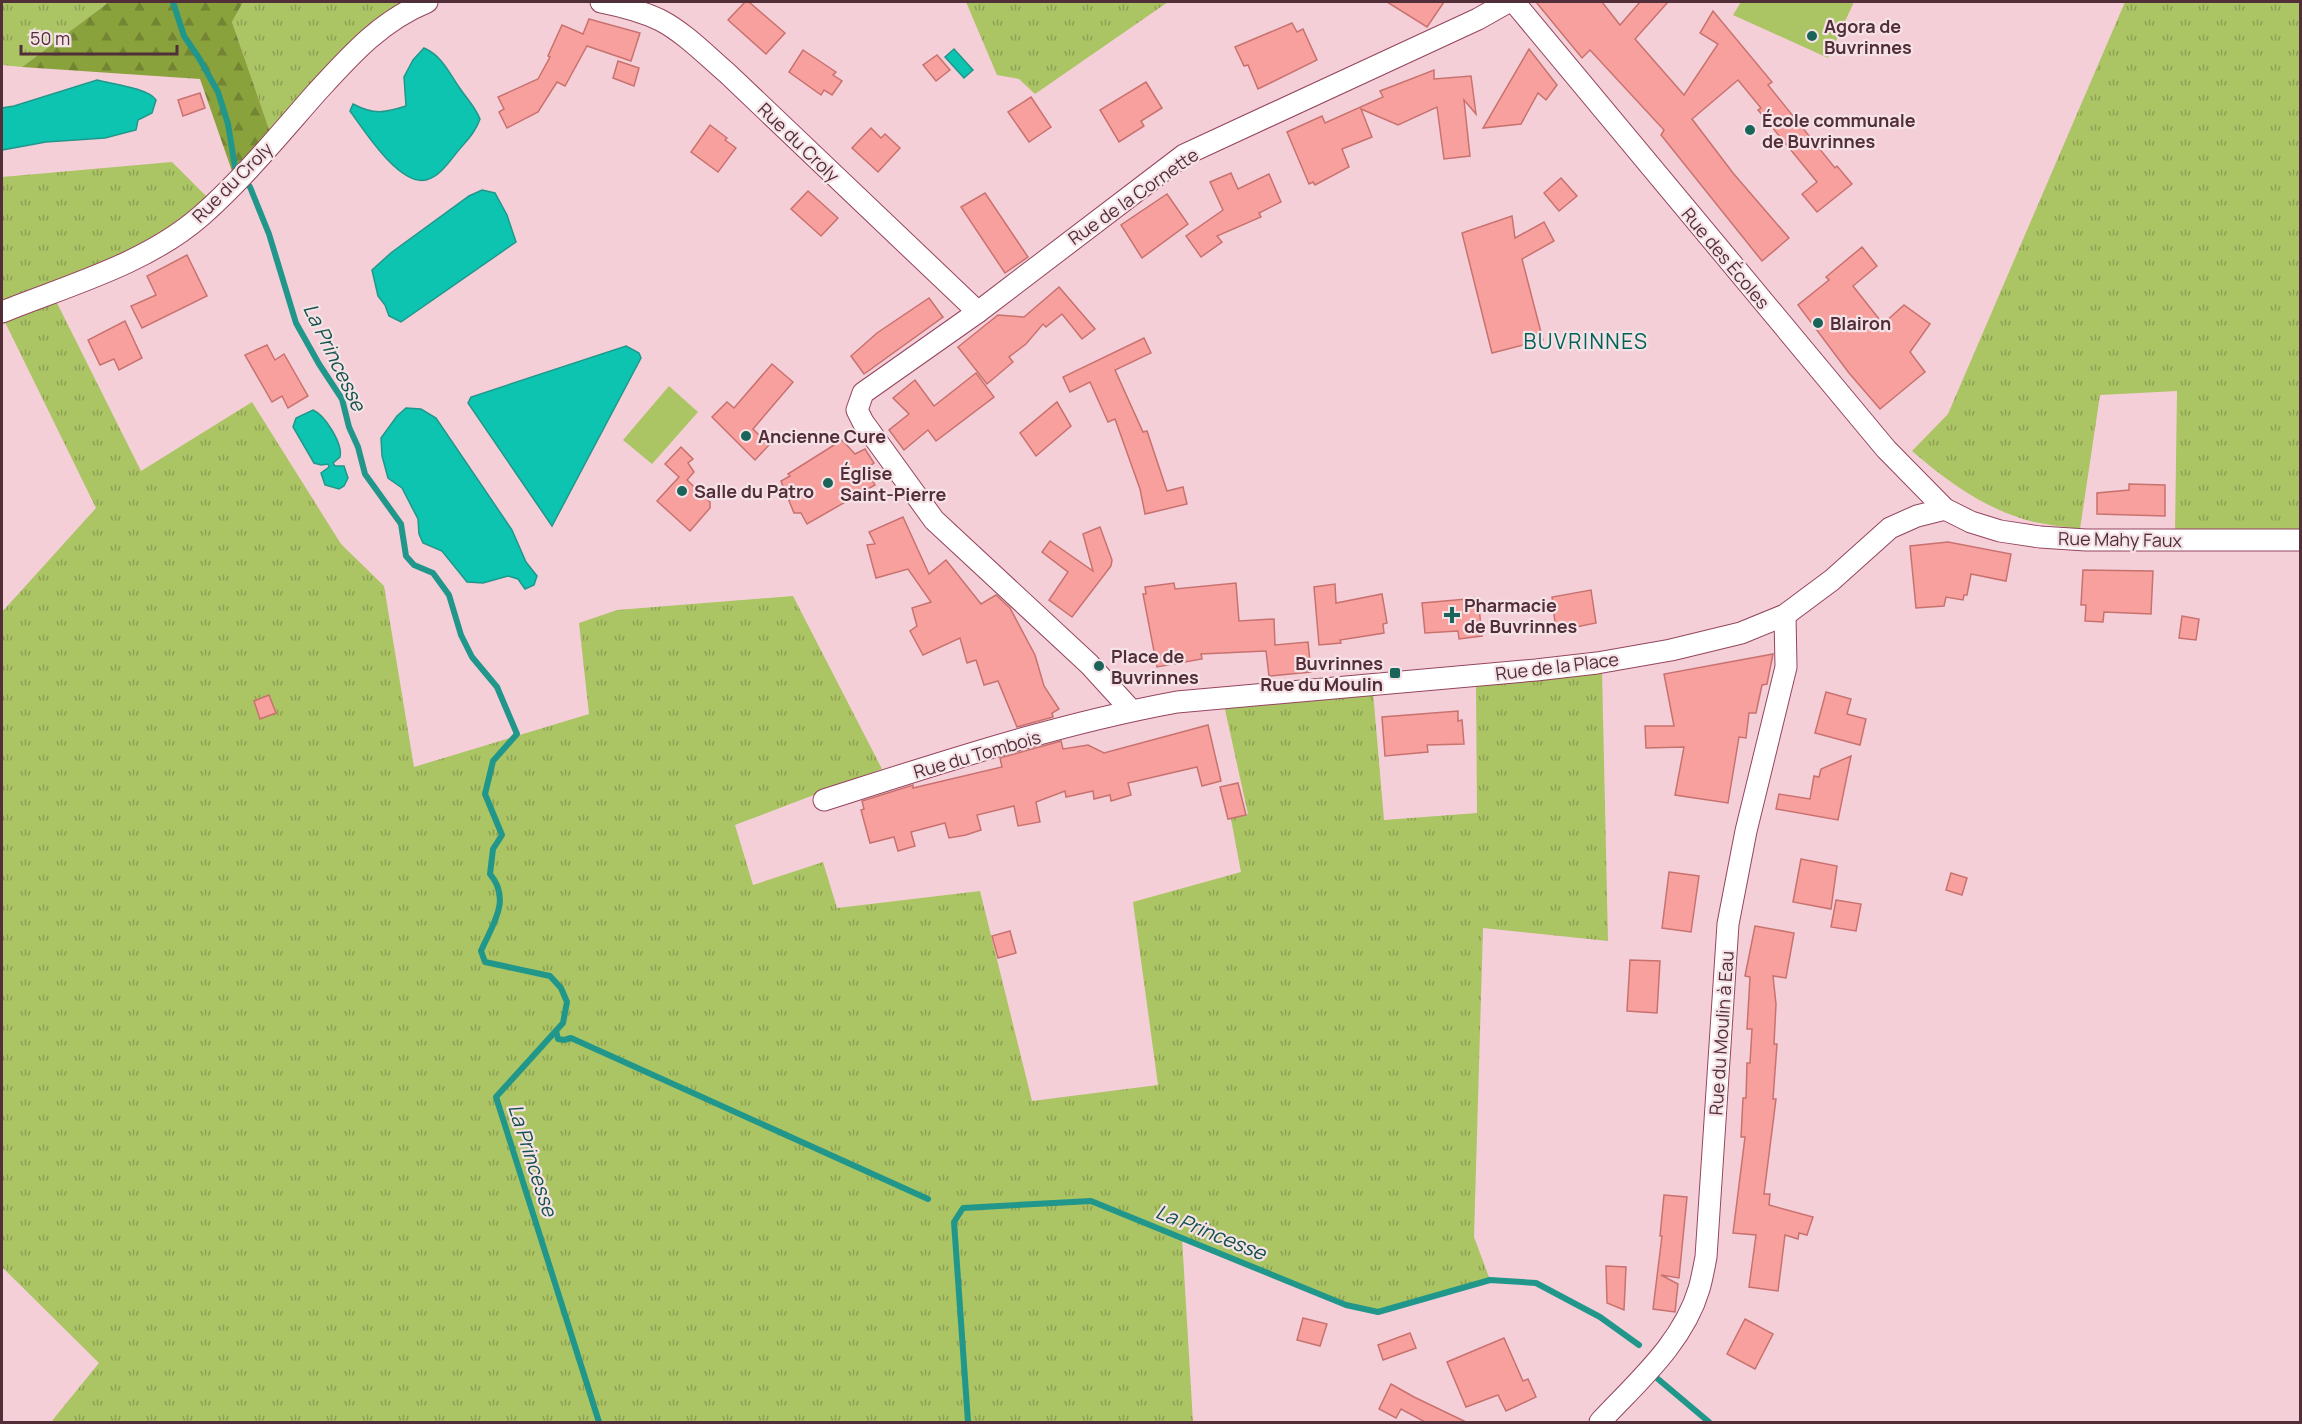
<svg xmlns="http://www.w3.org/2000/svg" width="2302" height="1424" font-family="Manrope,sans-serif">
<defs>
<pattern id="grass-tufts" width="24" height="20" patternUnits="userSpaceOnUse" patternTransform="scale(1.5)"><rect width="24" height="20" fill="#abc464"/><path d="M3 7l-1-3M5 7V3M7 7l1-3M15 17l-1-3M17 17v-4M19 17l1-3" fill="none" stroke="#8ea053"/></pattern>
<pattern id="forest-firs" width="22" height="20" patternUnits="userSpaceOnUse" patternTransform="scale(1.5)"><rect width="22" height="20" fill="#89a23c"/><path d="M5 1l3.5 6h-7zM16 11l3.5 6h-7z" fill="#738433"/></pattern>
</defs>
<rect width="100%" height="100%" fill="#f5cfd8"/>
<!-- grass -->
<g fill="url(#grass-tufts)">
<path d="M2 2H109L22 67 2 65Z"/>
<path d="M243 2H409L270 132 232 22Z"/>
<path d="M966 2H1168L1035 94 1019 79 997 75Z"/>
<path d="M2125 2H2300V530L2175 532 2177 391 2100 395 2080 529C2065 527 2049 525 2034 522 1986 510 1948 482 1912 451L1948 414Z"/>
<path d="M172 162 209 199 148 244 2 302V177Z"/>
<path d="M55 299 141 471 252 402 341 544 384 586 414 767 589 714 579 623 617 610 793 596 882 769 735 825 753 885 823 862 837 908 980 891 1032 1101 1158 1085 1133 902 1241 872 1231 819 1248 814 1224 705 1373 692 1384 820 1477 813 1476 685 1602 671 1608 941 1483 928 1474 1237 1490 1280 1378 1312 1346 1305 1182 1238 1193 1422H51L99 1363 2 1267V612L96 508 4 320Z"/>
</g>
<!-- forest -->
<path fill="url(#forest-firs)" d="M109 2H243L232 22 270 132 233 174 200 79 22 67Z"/>
<!-- park -->
<g fill="#abc464">
<path d="M1741 2H1854L1828 58 1733 15Z"/>
<path d="M669 386 698 412 652 464 623 440Z"/>
</g>
<!-- water -->
<g fill="#0cc4b0" stroke="#21978c" stroke-width="1.5">
<path d="M424 48C442 56 448 71 459 87 466 98 475 106 480 119 475 134 464 143 454 156 447 165 438 177 426 180 399 186 364 130 350 111L353 104C374 115 384 113 406 106L404 77 413 60Z"/>
<path d="M954 49 973 70 964 78 945 57Z"/>
<path d="M97 80C112 84 148 88 156 100L152 113 138 120 136 130 105 138 46 142 2 150V108L14 106Z"/>
<path d="M482 190 495 193 507 215 516 242 401 322 389 316 385 305 378 296 372 270 392 252 469 196Z"/>
<path d="M626 346 639 353 641 358 552 526 468 403 471 397Z"/>
<path d="M406 408 421 409 436 418 512 530 526 562 537 576 534 585 525 589 518 579 508 576 483 583 467 582 442 551 423 543 419 534 418 519 402 488 388 478 382 456 381 438 397 416Z"/>
<path d="M313 410C325 415 343 444 340 457L333 463 335 466H344L348 478 344 486 339 489 325 485 321 473 329 467 328 464 321 465 314 463 293 427 296 418Z"/>
</g>
<g fill="none" stroke-linecap="round" stroke-linejoin="round">
<!-- stream -->
<g stroke="#21978c" stroke-width="6">
<path d="M173 2 184 36 199 58 218 92 228 124 235 167"/>
<path d="M245 181 250 187 269 234 296 323 319 364 342 399 349 427 358 447 365 474 401 524 406 556 414 565 433 573 449 595 461 635 472 657 497 687 517 734 493 761 485 794 502 835 493 849 490 874C512 900 492 925 481 951L485 962 550 976 561 988 567 1002 563 1023 496 1097 599 1422"/>
<path d="M556 1031 558 1039 564 1040 571 1038 928 1199"/>
<path d="M1658 1379 1709 1422"/>
<path d="M968 1422 954 1222 963 1208 1091 1201 1346 1305 1378 1312 1490 1280 1536 1283 1600 1317 1639 1345"/>
</g>
</g>
<!-- building -->
<g fill="#f7a09d" stroke="#c87270" stroke-width="1.5">
<path d="M745 2H749L785 33 766 54 728 20Z"/>
<path d="M1387 2H1444L1427 27Z"/>
<path d="M1536 2H1602L1620 25 1640 2H1668L1635 39 1684 95 1718 44 1700 33 1713 11 1772 82 1768 85 1835 168 1837 166 1852 184 1817 212 1802 194 1817 182 1758 110 1761 108 1738 80 1692 119 1733 173 1789 238 1762 261 1661 135 1664 130 1590 50 1582 58Z"/>
<path d="M589 19 640 33 631 61 587 46 565 86 557 82 538 112 507 128 499 112 504 109 498 97 538 79 550 57 548 56 562 25 583 34Z"/>
<path d="M1292 23 1297 32 1303 29 1317 60 1258 89 1248 65 1244 66 1235 47Z"/>
<path d="M1529 49 1557 85 1546 100 1538 93 1521 124 1483 128Z"/>
<path d="M803 50 836 72 833 75 842 81 832 95 824 90 821 95 789 72Z"/>
<path d="M937 55 950 70 936 81 923 65Z"/>
<path d="M618 61 639 68 634 86 613 78Z"/>
<path d="M1434 70V79L1471 76 1476 114 1464 100 1470 156 1444 159 1437 107 1398 125 1361 109 1372 137 1342 149 1349 167 1315 185 1313 182 1309 184 1287 132 1322 116 1325 123 1383 97 1380 91Z"/>
<path d="M1146 82 1162 108 1141 121 1144 126 1119 142 1100 110Z"/>
<path d="M200 93 205 108 183 116 178 100Z"/>
<path d="M1031 97 1051 127 1029 142 1008 112Z"/>
<path d="M710 125 727 138 725 140 736 148 718 172 691 152Z"/>
<path d="M871 128 881 138 885 134 900 148 878 172 852 148Z"/>
<path d="M1231 173 1238 189 1269 174 1281 202 1259 213 1261 217 1217 236 1222 242 1201 257 1186 236 1223 210 1210 182Z"/>
<path d="M1561 178 1577 196 1559 211 1544 193Z"/>
<path d="M808 191 838 218 821 236 791 209Z"/>
<path d="M985 193 1028 257 1005 273 961 207Z"/>
<path d="M1167 194 1188 224 1142 258 1121 225Z"/>
<path d="M1512 216 1515 238 1544 222 1554 241 1522 259 1543 340 1492 353 1462 233Z"/>
<path d="M1862 247 1877 266 1853 286 1883 324 1904 305 1930 324 1910 352 1925 372 1880 409 1849 373 1798 305 1829 280 1826 277Z"/>
<path d="M187 255 207 296 142 328 131 306 156 295 147 276Z"/>
<path d="M1059 287 1095 329 1082 339 1062 314 1046 327 1043 324 1026 344 1009 357 1013 362 987 384 958 347 998 315 1024 317Z"/>
<path d="M929 298 943 317 864 374 851 356 877 333Z"/>
<path d="M125 321 142 358 119 370 114 359 100 365 88 340Z"/>
<path d="M1144 338 1151 353 1115 370 1143 432 1147 431 1167 491 1183 487 1187 504 1145 514 1140 489 1115 419 1108 422 1090 382 1070 392 1063 377Z"/>
<path d="M267 345 275 360 284 354 308 396 288 408 282 396 272 402 245 355Z"/>
<path d="M772 364 793 382 753 429 769 445 755 460 712 417 727 402 734 408Z"/>
<path d="M976 373 994 397 936 441 928 430 904 450 889 430 909 414 893 398 915 380 934 406Z"/>
<path d="M1057 402 1071 426 1036 456 1020 433Z"/>
<path d="M842 440 855 454 865 449 874 463 866 469 875 485 807 524 801 513H794L781 481 790 476 788 474Z"/>
<path d="M681 447 693 459 688 463 694 472 687 480 710 502V508L690 531 657 501 679 477 665 464Z"/>
<path d="M2129 484 2165 485V516L2097 514V493L2129 490Z"/>
<path d="M903 517 929 574 946 560 981 604 996 595 1010 608 1035 655 1044 686 1059 709 1052 713 1053 717 1017 727 998 681 984 685 976 660 967 663 960 638 923 655 910 631 917 626 912 608 931 602 908 569 876 578 867 545 875 544 869 532Z"/>
<path d="M1100 527 1112 560 1111 566 1072 617 1049 600 1068 572 1042 552 1050 541 1093 571 1083 534Z"/>
<path d="M1948 542 2011 554 2006 581 1971 574 1967 595H1964L1963 600 1946 597 1944 606 1916 608 1910 546Z"/>
<path d="M2083 570 2153 571 2151 614 2104 612 2103 622 2085 621 2086 605H2081Z"/>
<path d="M1174 583 1175 589 1236 583 1239 621 1274 619 1275 645 1308 642 1311 672 1269 676 1266 651 1201 654 1202 659 1157 667 1143 594H1146L1145 587Z"/>
<path d="M1335 584 1336 603 1382 594 1387 623 1383 624 1384 633 1340 640 1341 643 1319 645 1314 587Z"/>
<path d="M1591 590 1596 623 1556 631 1552 597Z"/>
<path d="M1478 598 1482 636 1459 639 1458 631 1425 633 1422 603Z"/>
<path d="M2182 616 2199 619 2196 640 2179 638Z"/>
<path d="M1773 654 1767 684 1762 685 1756 713H1749L1746 738 1739 737 1728 803 1675 795 1684 747 1646 748 1645 726H1674L1664 674Z"/>
<path d="M1826 692 1851 699 1847 714 1866 719 1860 745 1815 733Z"/>
<path d="M269 695 276 713 260 719 254 701Z"/>
<path d="M1458 711V721L1462 720 1464 744 1427 745 1428 752 1385 756 1382 717Z"/>
<path d="M1208 725 1221 781 1202 786 1197 767 1128 783 1131 795 1111 801 1110 795 1094 799 1093 791 1066 797 1065 791 1036 802 1040 822 1018 826 1014 806 977 815 981 830 966 835 949 838 945 823 911 832 915 846 898 851 894 837 870 843 861 810 864 809 862 801 913 785V788L1002 767 1000 758 1061 741 1063 749 1088 745 1104 753Z"/>
<path d="M1851 756 1838 820 1776 809 1779 794 1810 799 1814 776 1819 777 1821 769Z"/>
<path d="M1238 783 1246 815 1228 819 1220 787Z"/>
<path d="M1801 859 1837 866 1831 909 1793 902Z"/>
<path d="M1669 872 1699 876 1691 932 1662 928Z"/>
<path d="M1951 873 1967 878 1962 895 1946 890Z"/>
<path d="M1836 900 1861 904 1856 931 1831 927Z"/>
<path d="M1755 926 1794 933 1786 978 1773 976 1776 1004 1774 1044H1777L1773 1099H1776L1764 1194H1770L1769 1205 1813 1217 1807 1235 1799 1233 1798 1239 1785 1235 1778 1291 1749 1287 1756 1235 1733 1233 1745 1137H1741L1743 1098H1746L1747 1063H1750L1752 1029H1747L1750 977 1745 976Z"/>
<path d="M1010 931 1016 953 998 958 992 936Z"/>
<path d="M1630 960 1660 961 1657 1013 1627 1011Z"/>
<path d="M1664 1195 1687 1197 1679 1278 1661 1275 1678 1284 1675 1312 1653 1309 1662 1236H1660Z"/>
<path d="M1606 1266 1626 1267 1624 1310 1607 1303Z"/>
<path d="M1303 1318 1327 1324 1320 1346 1297 1340Z"/>
<path d="M1745 1319 1773 1334 1755 1369 1727 1354Z"/>
<path d="M1410 1333 1416 1348 1383 1360 1378 1345Z"/>
<path d="M1504 1338 1523 1381 1528 1379 1536 1397 1506 1411 1498 1395 1466 1407 1447 1362Z"/>
<path d="M1391 1384 1414 1397 1466 1422H1425L1401 1409 1396 1418 1379 1409Z"/>
</g>
<g fill="none" stroke-linecap="round" stroke-linejoin="round">
<!-- minor casing -->
<g stroke="#94455e" stroke-width="23">
<g id="minor">
<path d="M601 2C621 6 641 11 660 20 685 33 706 55 727 73L978 312"/>
<path d="M1514 2 1886 449 1945 509 1971 522 2000 531 2040 537 2086 540H2300"/>
<path d="M2 312C69 285 146 264 201 216 243 179 279 135 316 93 349 57 380 21 427 2"/>
<path d="M1131 710 1089 664 934 520 863 422 857 410 863 393 978 312 1184 155 1478 19 1508 2"/>
<path d="M824 800C940 763 1057 724 1177 702L1536 670 1597 663 1671 650 1741 633 1785 615 1832 580 1890 528 1917 516 1945 509"/>
<path d="M1600 1422C1637 1382 1683 1343 1699 1289 1702 1279 1704 1267 1706 1257L1728 924 1746 831 1786 667 1785 615"/>
</g>
</g>
<!-- minor -->
<use href="#minor" stroke="#fff" stroke-width="21"/>
</g>
<!-- markers -->
<g fill="#1b6459" stroke="#f5e2e7" stroke-width="2">
<circle cx="1812" cy="36" r="6"/>
<circle cx="1750" cy="130" r="6"/>
<circle cx="1818" cy="323" r="6"/>
<circle cx="746" cy="436" r="6"/>
<circle cx="828" cy="483" r="6"/>
<circle cx="682" cy="491" r="6"/>
<path d="M1449 606h6v6h6v6h-6v6h-6v-6h-6v-6h6z"/>
<circle cx="1099" cy="666" r="6"/>
<rect x="1389" y="667" width="12" height="12" rx="3"/>
</g>
<g text-anchor="middle" dominant-baseline="central" stroke-width="4.5" stroke-linejoin="round" paint-order="stroke">
<!-- poi labels -->
<g font-size="18" font-weight="bold" fill="#522e38" stroke="#f5e2e7" text-anchor="start">
<text x="1824" y="26">Agora de<tspan x="1824" dy="21">Buvrinnes</tspan></text>
<text x="1762" y="120">École communale<tspan x="1762" dy="21">de Buvrinnes</tspan></text>
<text x="1830" y="323">Blairon</text>
<text x="758" y="436">Ancienne Cure</text>
<text x="840" y="473">Église<tspan x="840" dy="21">Saint-Pierre</tspan></text>
<text x="694" y="491">Salle du Patro</text>
<text x="1464" y="605">Pharmacie<tspan x="1464" dy="21">de Buvrinnes</tspan></text>
<text x="1111" y="656">Place de<tspan x="1111" dy="21">Buvrinnes</tspan></text>
<text x="1383" y="663" text-anchor="end">Buvrinnes<tspan x="1383" dy="21">Rue du Moulin</tspan></text>
</g>
<!-- street labels -->
<g font-size="18" fill="#522e38" stroke="#f5e2e7">
<text transform="translate(799 142) rotate(44)">Rue du Croly</text>
<text transform="translate(232 182) rotate(-45)">Rue du Croly</text>
<text transform="translate(1133 196) rotate(-35)">Rue de la Cornette</text>
<text transform="translate(1726 258) rotate(50)">Rue des Écoles</text>
<text transform="translate(2120 539) rotate(1)">Rue Mahy Faux</text>
<text transform="translate(1557 666) rotate(-7)">Rue de la Place</text>
<text transform="translate(977 754) rotate(-16)">Rue du Tombois</text>
<text transform="translate(1721 1033) rotate(-86)">Rue du Moulin à Eau</text>
</g>
<!-- water labels -->
<g font-size="20" font-style="italic" fill="#13534a" stroke="#f5e2e7">
<text transform="translate(335 357) rotate(64)">La Princesse</text>
<text transform="translate(533 1160) rotate(72)">La Princesse</text>
<text transform="translate(1211 1232) rotate(22)">La Princesse</text>
</g>
<!-- quarter labels -->
<g font-size="21" letter-spacing="1.5" fill="#006156" stroke="#f5e2e7">
<text x="1586" y="341">BUVRINNES</text>
</g>
</g>
<!-- border -->
<rect width="2302" height="1424" fill="none" stroke="#522e38" stroke-width="6"/>
<!-- scale -->
<path d="M21 45v9h156v-9" fill="none" stroke="#522e38" stroke-width="3"/>
<text x="30" y="45" font-size="18" fill="#522e38" stroke="#f5e2e7" stroke-width="4.5" paint-order="stroke">50 m</text>
</svg>
